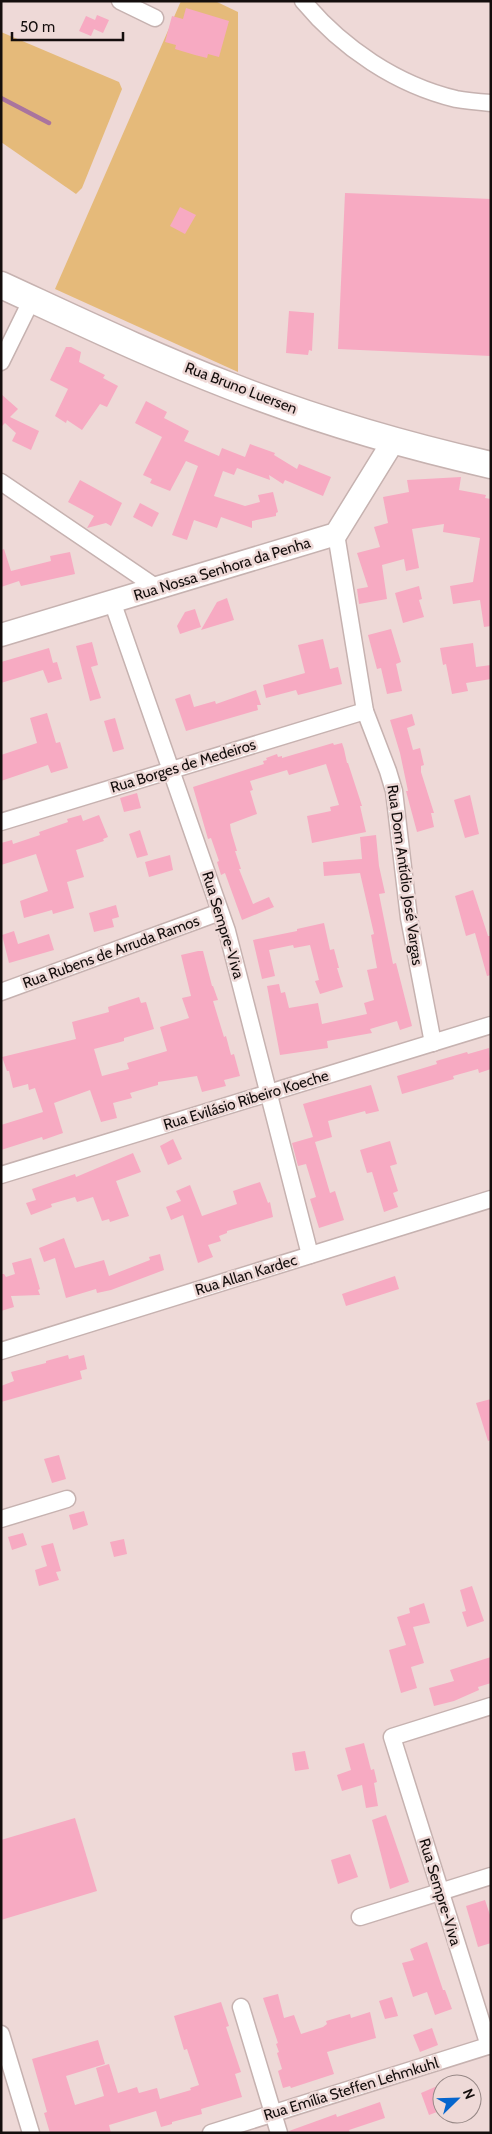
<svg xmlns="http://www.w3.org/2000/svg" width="492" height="2134" font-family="Cabin,sans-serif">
<rect width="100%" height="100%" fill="#eed9d7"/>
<!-- green -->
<g fill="#e5ba7a">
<path d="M181 1H215L238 12V372L55 289Z"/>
<path d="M1 32 119 82 122 89 82 188 76 194 1 142Z"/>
</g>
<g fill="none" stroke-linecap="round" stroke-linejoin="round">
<!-- stream -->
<path stroke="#aa749e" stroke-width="4.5" d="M1 98 49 123"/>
</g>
<!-- building -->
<g fill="#f7aac2">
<path d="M186 8 229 21 219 57 208 54 207 58 195 55 175 49 176 45 165 42 172 16 183 19Z"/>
<path d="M97 15 109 20 103 33 94 29 91 36 79 31 86 16 95 20Z"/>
<path d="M345 193 491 199V356L338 349Z"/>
<path d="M180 207 196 215 185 234 170 226Z"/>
<path d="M289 311 314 313 312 351 309 350 308 355 286 353Z"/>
<path d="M66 347H71L81 352 79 362 105 375 103 378 118 386 107 407 100 404 82 430 67 420 66 423 55 416 68 389 50 380Z"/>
<path d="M1 394 18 409 10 417 39 431 31 450 12 441 16 433 5 423 1 427Z"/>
<path d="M146 401 167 412 164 418 189 431 184 441 219 456 222 448 245 457 250 444 275 453 274 455 297 469 299 464 331 477 323 496 285 480 283 484 269 475 270 480 237 468 234 475 223 471 214 496 245 506 260 502 258 495 273 492 278 512 276 513V516L252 521V528L221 517 217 528 194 520 187 540 172 535 198 466 186 461 170 491 150 483 152 479 143 475 162 437 135 423Z"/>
<path d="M461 477 459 490 486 495 485 498 491 499V626L484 627 480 600 453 604 450 586 473 582 480 538 443 532 444 524 412 529 419 568 406 571 404 559 382 565 387 599 359 604 357 589 368 587 357 553 380 547 374 527 388 523 383 497 409 492 407 480Z"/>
<path d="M80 480 122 503 111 526 106 523 87 528 94 516 68 502Z"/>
<path d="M140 503 159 513 152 527 133 517Z"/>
<path d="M4 549 11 571 51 561 50 556 70 552 75 574 21 586 19 581 1 587V550Z"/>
<path d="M419 586 422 599 419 600 424 617 403 623 395 593Z"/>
<path d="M227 598 234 620 201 630 217 602Z"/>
<path d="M195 609 201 627 180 634 177 626 185 612Z"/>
<path d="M391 629 401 662 396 664 402 691 387 694 381 668 377 669 368 635Z"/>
<path d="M323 639 330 669 338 667 342 684 298 695 296 690 266 698 263 685 305 673 298 645Z"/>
<path d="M92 642 98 665 91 667 101 698 90 701 76 646Z"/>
<path d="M473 643 476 667 491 665V679L466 683 468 691 452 694 446 664 443 665 440 648Z"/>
<path d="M49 648 53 663 57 662 62 679 48 683 43 670 1 683V662Z"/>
<path d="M256 690 261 705H257L258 710 186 731 175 699 190 694 194 707 215 701 216 704Z"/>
<path d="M47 713 56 743 60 742 68 768 51 773 48 765 1 781V755L37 743 30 718Z"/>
<path d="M412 714 415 725 407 728 413 750 420 748 424 765 421 766V772L434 813H431L434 827 417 832 406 791H408L400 753 390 720Z"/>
<path d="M115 718 124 749 113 752 104 721Z"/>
<path d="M333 743 334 745 342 743 344 749 347 763H348L362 806H360L366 832 312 843 307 816 331 811 330 807 339 805 326 764 289 775 287 770 250 781 253 790 250 791 257 814 230 824 231 831 237 851H235L241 869H239L253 904 269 897 274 907 242 920 225 873 221 875 217 862 219 861 211 838 208 839 193 787 264 764 263 761 267 760 266 758 277 754 278 757 282 756V758Z"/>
<path d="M137 793 141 808 124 812 120 798Z"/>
<path d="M470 795 479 834 465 838 454 800Z"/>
<path d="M81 815 83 821 99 815 108 837 103 839 104 841 76 850 84 877 67 882 74 908 53 914 52 910 24 918 20 901 48 891 36 854 1 865V843L12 840 13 844 40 835 39 832 68 822 67 819Z"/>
<path d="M140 830 148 855 137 858 129 834Z"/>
<path d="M376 835 379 866 385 893 379 894 393 964 396 963 412 1026 400 1030 397 1021 370 1029 372 1033 327 1041 328 1048 280 1055 267 986 279 984 281 993 285 992 289 1008 318 1003 322 1024 367 1014 364 1003 374 1000 367 970 377 968 371 935 374 934 360 873 324 876 323 862 362 859 360 837Z"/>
<path d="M170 855 173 870 149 877 145 862Z"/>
<path d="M473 890 488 936H491V975L487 976 475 933 466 936 455 896Z"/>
<path d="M116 905 119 917 112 919 114 927 94 932 89 913Z"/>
<path d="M324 923 330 950 334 949 339 968H337L343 987 320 994 315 981 319 980 310 945 294 948 293 945 269 950 275 976 262 979 253 940 297 931V929Z"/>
<path d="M14 931 18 944 49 934 54 950 9 963 2 935Z"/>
<path d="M198 951H203L212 986H213L218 1000 213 1001 224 1037 226 1036 231 1055 234 1054 240 1076 224 1080 226 1086 202 1092 197 1076 158 1082V1085L130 1093 132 1098 113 1103 117 1118 101 1122 90 1090 54 1103 63 1133 43 1140 42 1137 1 1150V1125L43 1112 35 1088 29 1090 28 1084 13 1088 9 1071H7L2 1057 76 1039 72 1022 109 1012 108 1007 139 997 141 1003 146 1002 154 1029 124 1038V1041L94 1049 102 1076 129 1069 127 1063 167 1051 160 1027 189 1018 182 998 191 996 181 955Z"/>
<path d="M489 1048 491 1069 479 1073 478 1069 453 1076 454 1079 402 1094 397 1076 437 1064 436 1061 467 1052 468 1054Z"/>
<path d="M371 1085 379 1111 366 1114 365 1111 328 1121 332 1137 315 1142 330 1193 335 1191 344 1220 319 1228 310 1199 316 1197 306 1164 298 1166 292 1143 313 1137 303 1104Z"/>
<path d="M173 1139 182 1159 168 1165 160 1146Z"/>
<path d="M390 1141 397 1164 390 1166 398 1191 393 1193 398 1207 384 1212 372 1172 367 1173 360 1150Z"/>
<path d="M133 1153 141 1172 116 1181 129 1216 110 1222 109 1219 102 1221 93 1197 77 1202 75 1197 51 1204 52 1207 31 1215 26 1203 36 1200 32 1189 75 1174 76 1177Z"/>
<path d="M260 1182 268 1203 270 1202 273 1217 227 1231V1233L219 1236 221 1241 208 1245 213 1257 198 1263 183 1215 171 1220 166 1207 181 1201 176 1191 190 1185 202 1216 237 1204 233 1191Z"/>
<path d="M64 1238 75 1268 104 1260 109 1276 150 1260 149 1257 160 1254 164 1270 111 1290 97 1293 96 1289 66 1298 55 1258 44 1262 39 1248Z"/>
<path d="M31 1258 40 1289 38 1290 40 1295 11 1296 14 1307 1 1311V1274H4L6 1277 15 1274 12 1263Z"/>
<path d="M395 1276 399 1289 346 1306 342 1294Z"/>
<path d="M68 1355 69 1359 84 1355 87 1369 80 1371 82 1379 1 1402V1386L14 1381 11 1372 46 1363V1361Z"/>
<path d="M491 1399V1440L488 1441 476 1403Z"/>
<path d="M59 1455 66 1479 52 1483 44 1459Z"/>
<path d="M84 1511 88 1525 73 1530 69 1515Z"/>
<path d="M23 1533 27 1545 12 1550 8 1537Z"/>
<path d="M124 1539 127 1554 114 1557 110 1542Z"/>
<path d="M53 1543 61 1571 56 1572 59 1580 39 1586 35 1570 47 1566 41 1546Z"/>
<path d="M472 1586 484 1621 467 1627 462 1612 466 1611 460 1590Z"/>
<path d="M424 1603 430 1623 413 1627 424 1663 411 1667 417 1688 401 1693 389 1650 406 1645 397 1617 410 1613 409 1608Z"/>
<path d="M491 1657V1683L478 1687 479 1690 454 1701 434 1706 429 1688 454 1681 450 1670Z"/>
<path d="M364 1743 371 1770 374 1769 377 1782 374 1783 378 1806 366 1808 362 1785 342 1791 337 1775 351 1770 345 1748Z"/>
<path d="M305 1751 309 1769 295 1771 292 1753Z"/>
<path d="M386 1815 409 1882 390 1889 372 1820Z"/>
<path d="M75 1818 97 1891 1 1920V1840Z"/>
<path d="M350 1854 358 1877 338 1884 331 1860Z"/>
<path d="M485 1900 491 1918V1943L478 1947 466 1906Z"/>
<path d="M427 1942 443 1990H445L452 2009 435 2015 427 1992 413 1997 402 1963 414 1960 410 1949Z"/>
<path d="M278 1994 284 2018 294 2015 301 2034 323 2027 327 2024 326 2021 350 2014 351 2018 370 2012 376 2038 327 2052 334 2074 291 2088 290 2086 283 2088 278 2071 282 2069 277 2053 279 2052 276 2044 278 2043 263 1998Z"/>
<path d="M392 1997 398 2016 385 2019 379 2001Z"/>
<path d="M221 2002 229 2026 226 2027 241 2072 235 2074 242 2097 201 2109 202 2114 172 2122V2124L161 2127 156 2111 109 2125 111 2133H50L44 2113 47 2112 32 2059 98 2040 105 2064 66 2076 75 2105 104 2096 96 2068 109 2064 118 2093 137 2087 139 2093 157 2088 160 2099 191 2090 190 2088 199 2085 187 2049 184 2050 174 2016Z"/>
<path d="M432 2028 438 2045 420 2052 413 2035Z"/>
<path d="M442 2084V2110L429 2115 421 2093Z"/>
<path d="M380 2102 385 2118 349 2130 350 2133H289V2131L336 2114 337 2117Z"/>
</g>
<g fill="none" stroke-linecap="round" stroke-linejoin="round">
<!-- street casing -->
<g stroke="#c6b2b0" stroke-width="19">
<g id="street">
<path d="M120 1 155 18"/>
<path d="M303 1C342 48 397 85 456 99 467 101 479 102 491 103"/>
<path d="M1 362 32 299"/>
<path d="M1 482 157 588"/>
<path d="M336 534 365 711 388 771 394 791 409 918 433 1043"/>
<path d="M112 601 227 931 310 1255"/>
<path d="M1 822 365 711"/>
<path d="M1 992 220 912"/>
<path d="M1 1175 491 1025"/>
<path d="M1 1351 491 1199"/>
<path d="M1 1519 67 1499"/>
<path d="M360 1917 491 1876"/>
<path d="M241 2007 279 2133"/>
<path d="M1 2034 31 2133"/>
<path d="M489 2046 392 1737 491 1706"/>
<path d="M211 2133 491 2045"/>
</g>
</g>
<!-- secondary casing -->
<g stroke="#c6b2b0" stroke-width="25">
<path id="secondary" d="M1 635 336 534 394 440"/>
</g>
<!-- primary casing -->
<g stroke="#c6b2b0" stroke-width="29">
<path id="primary" d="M1 285C77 320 152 356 230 386 314 419 403 445 491 465"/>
</g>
<!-- street -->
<use href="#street" stroke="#fff" stroke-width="16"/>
<!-- secondary -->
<use href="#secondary" stroke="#fff" stroke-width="22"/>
<!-- primary -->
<use href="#primary" stroke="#fff" stroke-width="26"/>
</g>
<g text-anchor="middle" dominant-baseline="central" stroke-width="5" stroke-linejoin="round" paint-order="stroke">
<!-- street labels -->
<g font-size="15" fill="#140e0d" stroke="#eed9d7">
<text transform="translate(241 388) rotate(21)">Rua Bruno Luersen</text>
<text transform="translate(222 569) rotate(-17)">Rua Nossa Senhora da Penha</text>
<text transform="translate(183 766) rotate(-17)">Rua Borges de Medeiros</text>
<text transform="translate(405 875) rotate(82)">Rua Dom Antídio José Vargas</text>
<text transform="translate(223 925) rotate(73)">Rua Sempre-Viva</text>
<text transform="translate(111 952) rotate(-20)">Rua Rubens de Arruda Ramos</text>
<text transform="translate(246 1100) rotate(-17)">Rua Evilásio Ribeiro Koeche</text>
<text transform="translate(246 1275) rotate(-17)">Rua Allan Kardec</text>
<text transform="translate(440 1892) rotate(73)">Rua Sempre-Viva</text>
<text transform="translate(351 2089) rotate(-17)">Rua Emília Steffen Lehmkuhl</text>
</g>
</g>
<!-- border -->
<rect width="492" height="2134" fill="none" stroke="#140e0d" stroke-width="5"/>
<!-- north arrow -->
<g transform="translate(457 2099) rotate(67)"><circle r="24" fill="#eed9d7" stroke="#978886"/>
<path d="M0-4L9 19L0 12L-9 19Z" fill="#0566ce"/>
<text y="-8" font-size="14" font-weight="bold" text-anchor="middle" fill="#140e0d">N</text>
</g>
<!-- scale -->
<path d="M12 32v8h111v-8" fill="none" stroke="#140e0d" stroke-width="2.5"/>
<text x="20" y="32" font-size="15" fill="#140e0d" stroke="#eed9d7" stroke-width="4" paint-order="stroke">50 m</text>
</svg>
